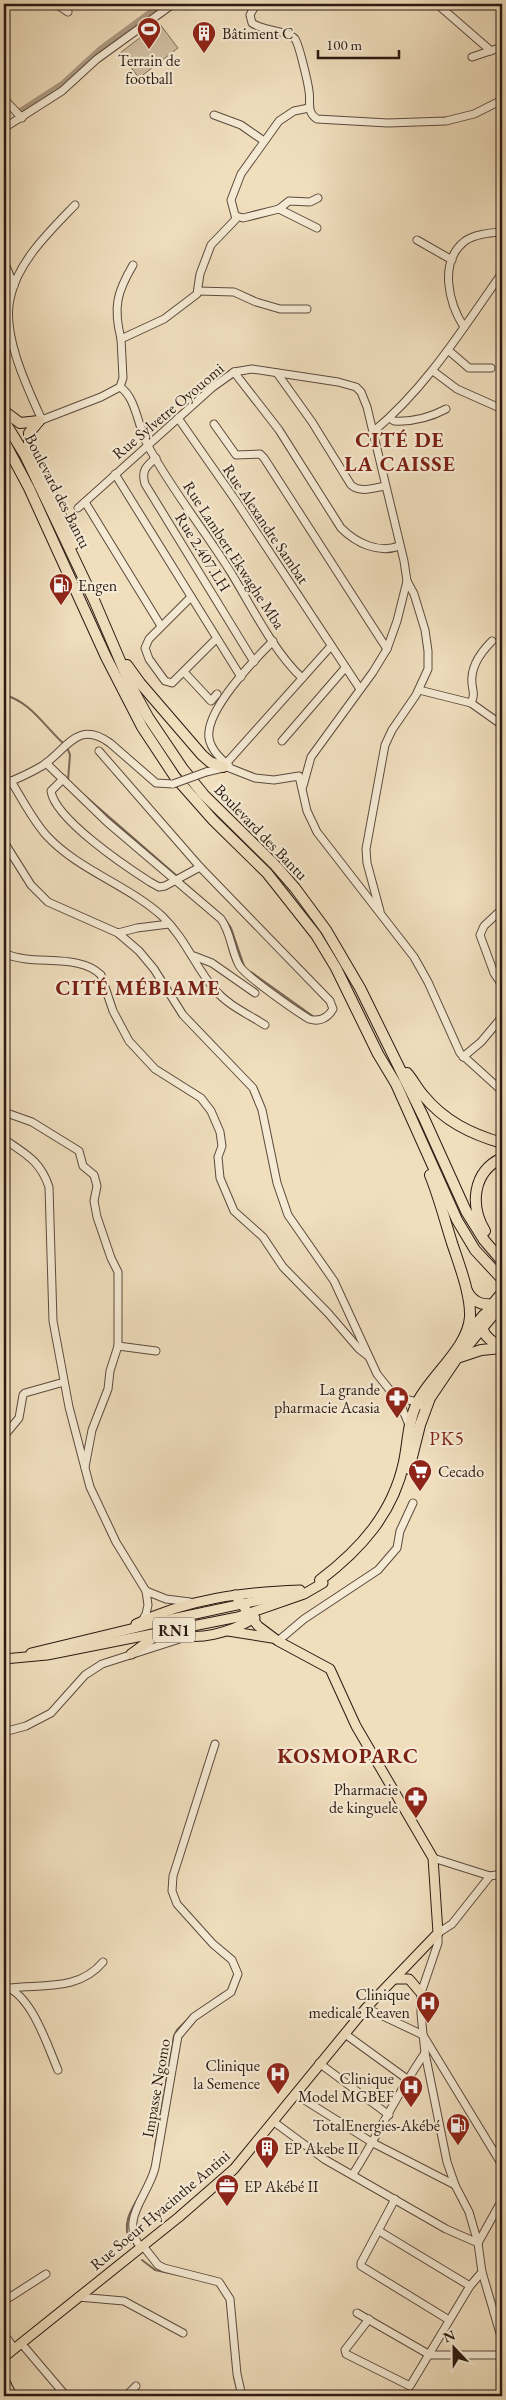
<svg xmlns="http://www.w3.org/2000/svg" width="506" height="2400" font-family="'EB Garamond',serif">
<rect width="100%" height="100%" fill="#f0debd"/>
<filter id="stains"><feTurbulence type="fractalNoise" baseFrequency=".004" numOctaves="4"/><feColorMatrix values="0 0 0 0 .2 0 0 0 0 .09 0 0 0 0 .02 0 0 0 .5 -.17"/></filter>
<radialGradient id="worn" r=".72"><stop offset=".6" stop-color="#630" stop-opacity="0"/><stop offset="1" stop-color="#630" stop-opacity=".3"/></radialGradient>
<!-- green -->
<path fill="#cfbda0" stroke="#7d6b59" d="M159 23 178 48 139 78 120 53Z"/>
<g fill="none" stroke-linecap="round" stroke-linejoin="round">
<!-- stream -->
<g stroke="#796756" stroke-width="2">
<path d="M4 695C30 701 45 727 64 744"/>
<path d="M67 747 70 755 68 780"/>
<path d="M77 789 177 876"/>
<path d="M182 881 220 914"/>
<path d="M225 919 231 928 244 966"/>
<path d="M251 972 314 1017"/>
<path d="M211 2002 223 1993"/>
<path d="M155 2146 174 2036 177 2030 191 2016"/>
<path d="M130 2243C122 2224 130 2211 140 2195"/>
<path d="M142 2260 155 2270 183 2276"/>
<path d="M232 2352 233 2362"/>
<path d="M234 2377 237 2389"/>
</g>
<!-- canal -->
<path stroke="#ad9b83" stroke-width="5.5" d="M20 111 63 83 100 49 149 13 165 4"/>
<!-- minor casing -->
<g stroke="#5c4a3d" stroke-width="9">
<g id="minor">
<path d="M56 4 68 12"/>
<path d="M256 4 250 15 252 23C263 31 289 31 295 39 299 44 308 83 309 91 311 102 306 112 317 119L388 123 446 121 474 114 502 100"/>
<path d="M437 4 491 51"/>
<path d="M472 57 502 47"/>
<path d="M4 99 22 118"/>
<path d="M214 115 241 125 264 141"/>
<path d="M4 128 62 91 97 59 173 4"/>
<path d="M279 209 317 228"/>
<path d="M236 216 243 218 279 209 289 201 310 202 318 198"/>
<path d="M417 240 452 260"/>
<path d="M4 261 14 286"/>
<path d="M198 291 234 292 256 302 280 309H307"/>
<path d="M464 327C449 304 438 262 465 241 475 234 490 233 502 232"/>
<path d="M121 339C113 307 117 292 133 265"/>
<path d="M448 350 469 368H491"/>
<path d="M433 371 457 389 502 409"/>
<path d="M234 372 279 430 341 528C356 543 379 554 399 546"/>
<path d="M277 373 312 422 351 485C360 493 375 488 385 486"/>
<path d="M120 387C136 397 138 427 147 444 171 489 203 528 230 571 251 605 273 651 302 678"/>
<path d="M178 418 236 501 360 689"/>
<path d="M390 418 394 421C413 422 429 418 446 409"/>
<path d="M42 420C27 387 2 335 10 299 17 262 50 231 75 205"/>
<path d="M39 421 101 397 120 387 123 378 121 339 164 319 197 294 200 274 211 245 236 219 231 200 241 174 279 121 294 111 309 108"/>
<path d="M214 424 236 455 260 454 264 458 387 649"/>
<path d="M374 431C427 387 463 328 502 273"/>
<path d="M156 458C146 466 141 471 145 484L254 662"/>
<path d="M115 474 241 677"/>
<path d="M85 502 161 626"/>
<path d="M78 508 213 387 234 372 252 369 338 382 356 387 361 392 367 407 404 561 407 581 397 621 387 649 373 672 311 757 303 786"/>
<path d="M191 597 149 639 145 648 149 659 165 681 172 683 216 639"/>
<path d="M184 672 211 701 217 694"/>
<path d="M419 690 471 703 502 725"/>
<path d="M471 703C475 695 473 692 472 684 470 667 481 652 492 641"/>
<path d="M282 741 345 668"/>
<path d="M46 763 107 822 221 919C231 933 231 950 239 965 245 976 296 1011 309 1019 319 1022 327 1019 333 1009L330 1001 200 867 99 751"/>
<path d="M229 766C221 759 211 750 209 738 205 711 254 660 273 641"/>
<path d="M223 767 331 646"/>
<path d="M206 772 227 767 255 778 274 780 299 776 307 811 317 832 414 957 428 982 460 1053 502 1091"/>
<path d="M63 779 51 791C55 819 125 866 150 882L159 887 165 886 200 867"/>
<path d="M11 781C22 799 32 819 46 835 78 870 128 885 162 916 186 939 195 967 215 990 229 1006 248 1014 265 1025"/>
<path d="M4 784C17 779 30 773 42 766 67 750 77 719 110 743L156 783 173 784"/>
<path d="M4 842 31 885 48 902 118 933 139 951 154 969 183 1015 253 1088 262 1110 277 1183 288 1215 334 1281 377 1374 400 1403 409 1425"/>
<path d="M502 909 484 926 480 935 494 973 502 985"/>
<path d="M380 911 367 863 366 849 385 745 392 730 416 695 428 669V651L425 630 414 594 407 581"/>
<path d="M118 933 137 928 169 924"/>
<path d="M4 953C32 967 78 952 101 975L113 1011 129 1041 155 1069 201 1098 211 1111 220 1132 222 1146 218 1157 220 1178 234 1211 263 1237 283 1267 328 1313 359 1349 368 1356"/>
<path d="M194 956 212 963 255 993"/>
<path d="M463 1057 481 1042 502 1017"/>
<path d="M4 1112 32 1122 79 1151 83 1166 94 1175 97 1186 94 1201 97 1217 111 1258 118 1272V1346L110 1371 108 1389 92 1430 85 1467"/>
<path d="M4 1139C25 1154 40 1160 49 1187L53 1321 69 1407 90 1487 116 1542 146 1591 148 1605 146 1614 142 1621"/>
<path d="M118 1346 156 1351"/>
<path d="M396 1397 413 1401 426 1408"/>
<path d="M4 1436 19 1418 23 1395 25 1393 64 1382"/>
<path d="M146 1591 166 1599 190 1602"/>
<path d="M278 1641 304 1619 378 1570 397 1548 400 1531 413 1503"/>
<path d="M4 1732 26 1726 51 1713 85 1675 102 1664 189 1636"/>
<path d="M433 1858 490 1876 452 1924 438 1933V1943L421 1993V2014L425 2053 447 2162 455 2185 469 2212 478 2243 482 2272 502 2340"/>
<path d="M490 1876 502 1874"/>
<path d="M4 1986C32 1995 47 2045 58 2070"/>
<path d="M9 1988C43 1984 79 1991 103 1962"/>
<path d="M366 2008 423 2035 502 2165"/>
<path d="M345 2034 407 2079"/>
<path d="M319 2063 389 2115"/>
<path d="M295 2094 373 2143 455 2185"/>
<path d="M274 2122 324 2159 446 2229 478 2243 502 2200"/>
<path d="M353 2174C378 2135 398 2092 425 2053"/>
<path d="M395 2199 361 2263V2266L449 2320"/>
<path d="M379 2231 470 2286"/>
<path d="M143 2246 158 2265 164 2268 219 2282 230 2299 237 2374 242 2396"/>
<path d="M141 2248C119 2219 147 2198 155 2168L178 2036 194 2017 231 1992 238 1974 232 1960 213 1944 177 1904 172 1891 173 1876 215 1744"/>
<path d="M78 2297 124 2301 183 2333"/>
<path d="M4 2301 46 2274"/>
<path d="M357 2313 430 2355H502"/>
<path d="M369 2319 345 2350 346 2354 410 2386 470 2286 482 2272"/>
<path d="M4 2334 14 2348"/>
<path d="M21 2343 66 2396"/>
<path d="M126 2396 136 2386"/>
</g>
</g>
<!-- major casing -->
<g stroke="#2b1912" stroke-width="11">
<g id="major">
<path d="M466 1336 483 1315"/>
<path d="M458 1358 502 1305"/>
<path d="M136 1624C187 1599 243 1592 300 1590"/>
<path d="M228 1631 272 1638"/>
<path d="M170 1632C197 1643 231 1632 255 1618"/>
<path d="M31 1653 172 1619 284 1595"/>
<path d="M131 1654 157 1635"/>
<path d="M4 1659 47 1655 238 1617 304 1594 323 1583"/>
<path d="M395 1979H409L421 1993"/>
<path d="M4 2357 179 2217 234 2169 366 2008 438 1933 433 1858 356 1726 330 1669 278 1641 258 1626 235 1595"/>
<path d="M4 2380 12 2396"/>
</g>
</g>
<!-- highway casing -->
<g stroke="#2b1912" stroke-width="12">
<g id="highway">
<path d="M4 411 20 423 39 421"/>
<path d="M4 421 25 455 94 600 130 684 148 717 183 769 204 795 275 865 295 888 326 930 360 988 423 1116 466 1211 484 1240 502 1261"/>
<path d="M39 421 29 433V447L74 544"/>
<path d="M4 441 29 488 106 657 142 727 175 777 213 820 267 873 316 935 336 968 378 1054 396 1084 457 1220 475 1250 502 1279"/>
<path d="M127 665 140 683 202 755 210 762 223 767"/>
<path d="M407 1073C413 1080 417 1088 423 1095 444 1121 471 1134 502 1143"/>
<path d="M485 1231C470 1206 472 1172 502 1158"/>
<path d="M467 1291C475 1306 486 1305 502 1304"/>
<path d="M502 1347C468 1330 484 1314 502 1293"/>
<path d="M409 1469 420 1425 430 1398 457 1358 481 1350 502 1348"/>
<path d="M320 1580C361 1549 393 1513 404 1462 408 1443 408 1421 417 1403 431 1375 468 1348 470 1317 471 1295 459 1264 452 1243 445 1221 439 1197 430 1175"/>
</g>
</g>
<!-- minor -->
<use href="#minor" stroke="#f5ead4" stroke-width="7"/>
<!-- major -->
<use href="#major" stroke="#f0debd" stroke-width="9"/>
<!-- highway -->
<use href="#highway" stroke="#f0debd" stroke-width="10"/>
<!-- minor-bridge casing -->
<g stroke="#5c4a3d" stroke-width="9" stroke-linecap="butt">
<path id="minor-bridge" d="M173 784 206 772"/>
</g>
<!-- minor-bridge -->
<use href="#minor-bridge" stroke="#f5ead4" stroke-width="7"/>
</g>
<!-- icons -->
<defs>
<g id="stadium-pin" transform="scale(1.25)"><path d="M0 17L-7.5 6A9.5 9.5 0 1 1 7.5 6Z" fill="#8f2418" stroke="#f5ead4"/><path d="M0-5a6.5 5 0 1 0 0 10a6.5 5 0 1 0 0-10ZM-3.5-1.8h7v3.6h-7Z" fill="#fff"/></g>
<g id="building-pin" transform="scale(1.25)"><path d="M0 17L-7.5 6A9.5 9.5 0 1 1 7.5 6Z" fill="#8f2418" stroke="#f5ead4"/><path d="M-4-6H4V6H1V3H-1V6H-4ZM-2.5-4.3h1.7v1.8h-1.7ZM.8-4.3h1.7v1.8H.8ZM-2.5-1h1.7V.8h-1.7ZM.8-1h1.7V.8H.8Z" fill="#fff"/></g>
<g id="fuel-pin" transform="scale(1.25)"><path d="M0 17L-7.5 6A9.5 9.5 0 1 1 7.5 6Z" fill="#8f2418" stroke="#f5ead4"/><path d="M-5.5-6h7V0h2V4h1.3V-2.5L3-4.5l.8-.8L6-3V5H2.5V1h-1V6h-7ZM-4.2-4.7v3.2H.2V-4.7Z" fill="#fff"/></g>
<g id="pharmacy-pin" transform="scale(1.25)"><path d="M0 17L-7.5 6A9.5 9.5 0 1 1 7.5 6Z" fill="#8f2418" stroke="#f5ead4"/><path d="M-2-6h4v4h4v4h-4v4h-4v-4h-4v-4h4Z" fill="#fff"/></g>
<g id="supermarket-pin" transform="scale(1.25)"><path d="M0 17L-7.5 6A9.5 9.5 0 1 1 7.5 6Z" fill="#8f2418" stroke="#f5ead4"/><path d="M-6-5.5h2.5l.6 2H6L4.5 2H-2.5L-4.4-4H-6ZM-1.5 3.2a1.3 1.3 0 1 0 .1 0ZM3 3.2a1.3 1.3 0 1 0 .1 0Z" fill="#fff"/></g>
<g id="hospital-pin" transform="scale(1.25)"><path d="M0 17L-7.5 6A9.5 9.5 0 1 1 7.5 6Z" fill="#8f2418" stroke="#f5ead4"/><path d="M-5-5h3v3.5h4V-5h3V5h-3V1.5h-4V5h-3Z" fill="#fff"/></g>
<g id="office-pin" transform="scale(1.25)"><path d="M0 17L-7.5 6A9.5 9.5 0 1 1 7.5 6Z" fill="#8f2418" stroke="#f5ead4"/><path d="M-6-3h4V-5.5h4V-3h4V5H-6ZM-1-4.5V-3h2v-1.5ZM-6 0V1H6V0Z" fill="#fff"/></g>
</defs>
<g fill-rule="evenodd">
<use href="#stadium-pin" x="149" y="29"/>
<use href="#building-pin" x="204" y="33"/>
<use href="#fuel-pin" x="61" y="585"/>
<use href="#pharmacy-pin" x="397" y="1398"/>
<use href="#supermarket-pin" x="420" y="1471"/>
<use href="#pharmacy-pin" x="416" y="1798"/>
<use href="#hospital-pin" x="428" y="2003"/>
<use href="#hospital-pin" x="278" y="2074"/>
<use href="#hospital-pin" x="411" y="2087"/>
<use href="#fuel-pin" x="458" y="2125"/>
<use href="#building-pin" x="267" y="2148"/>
<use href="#office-pin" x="227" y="2186"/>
</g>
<g text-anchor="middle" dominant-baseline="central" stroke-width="4.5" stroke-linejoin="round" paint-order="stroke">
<!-- shield labels -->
<rect fill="#f5ead4" stroke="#68584c" stroke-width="1" x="153" y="1617.5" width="42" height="25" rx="4"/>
<g font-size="15" font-weight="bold" fill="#2b1912">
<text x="174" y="1630">RN1</text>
</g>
<!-- poi labels -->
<g font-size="16" fill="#2b1912" stroke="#f5ead4" text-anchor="end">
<text x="222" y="33" text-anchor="start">Bâtiment C</text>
<text x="149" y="60" text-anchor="middle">Terrain de<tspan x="149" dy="18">football</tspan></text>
<text x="78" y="585" text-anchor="start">Engen</text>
<text x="380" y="1389">La grande<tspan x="380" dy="18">pharmacie Acasia</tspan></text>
<text x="438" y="1471" text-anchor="start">Cecado</text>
<text x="398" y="1789">Pharmacie<tspan x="398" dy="18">de kinguele</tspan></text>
<text x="410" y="1994">Clinique<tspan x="410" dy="18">medicale Reaven</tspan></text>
<text x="260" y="2065">Clinique<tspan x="260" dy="18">la Semence</tspan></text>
<text x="394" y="2078">Clinique<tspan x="394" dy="18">Model MGBEF</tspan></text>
<text x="440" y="2125">TotalEnergies-Akébé</text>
<text x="284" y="2148" text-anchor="start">EP Akebe II</text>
<text x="244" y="2186" text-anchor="start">EP Akébé II</text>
</g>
<!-- street labels -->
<g font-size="16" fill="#2b1912" stroke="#f5ead4">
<text transform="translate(168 411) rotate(-40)">Rue Sylvetre Oyouomi</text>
<text transform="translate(58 491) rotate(63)">Boulevard des Bantu</text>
<text transform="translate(266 524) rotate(56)">Rue Alexandre Sambat</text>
<text transform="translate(203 552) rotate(58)">Rue 2.407.LH</text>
<text transform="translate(234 555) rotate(57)">Rue Lambert Ekwaghe Mba</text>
<text transform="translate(261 832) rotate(46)">Boulevard des Bantu</text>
<text transform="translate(156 2088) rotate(-80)">Impasse Ngomo</text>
<text transform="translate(160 2210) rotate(-40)">Rue Soeur Hyacinthe Antini</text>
</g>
<!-- quarter labels -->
<g font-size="19" letter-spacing="1" fill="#7a1f14" stroke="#f5ead4">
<text x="447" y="1438">PK5</text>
</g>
<!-- district labels -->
<g font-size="21" font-weight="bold" letter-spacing="1" fill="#7a1f14" stroke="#f5ead4">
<text x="400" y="439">CITÉ DE<tspan x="400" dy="24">LA CAISSE</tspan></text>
<text x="138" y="987">CITÉ MÉBIAME</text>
<text x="348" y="1755">KOSMOPARC</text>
</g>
</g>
<!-- margin -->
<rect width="506" height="2400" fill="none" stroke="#f0debd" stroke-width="20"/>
<rect x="5" y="5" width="496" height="2390" fill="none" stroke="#2b1912" stroke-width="2.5"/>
<rect x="10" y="10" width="486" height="2380" fill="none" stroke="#2b1912"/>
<!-- north arrow -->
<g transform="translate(454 2348) rotate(338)" stroke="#f5ead4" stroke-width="4" paint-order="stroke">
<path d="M0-4L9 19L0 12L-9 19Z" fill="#2b1912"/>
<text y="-8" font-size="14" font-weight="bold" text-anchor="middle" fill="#2b1912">N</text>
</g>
<!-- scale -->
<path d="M318 50v8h81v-8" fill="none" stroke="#2b1912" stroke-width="2.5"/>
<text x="326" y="50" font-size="15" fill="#2b1912" stroke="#f5ead4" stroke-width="4" paint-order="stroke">100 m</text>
<rect width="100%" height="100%" filter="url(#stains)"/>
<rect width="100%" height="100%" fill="url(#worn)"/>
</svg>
